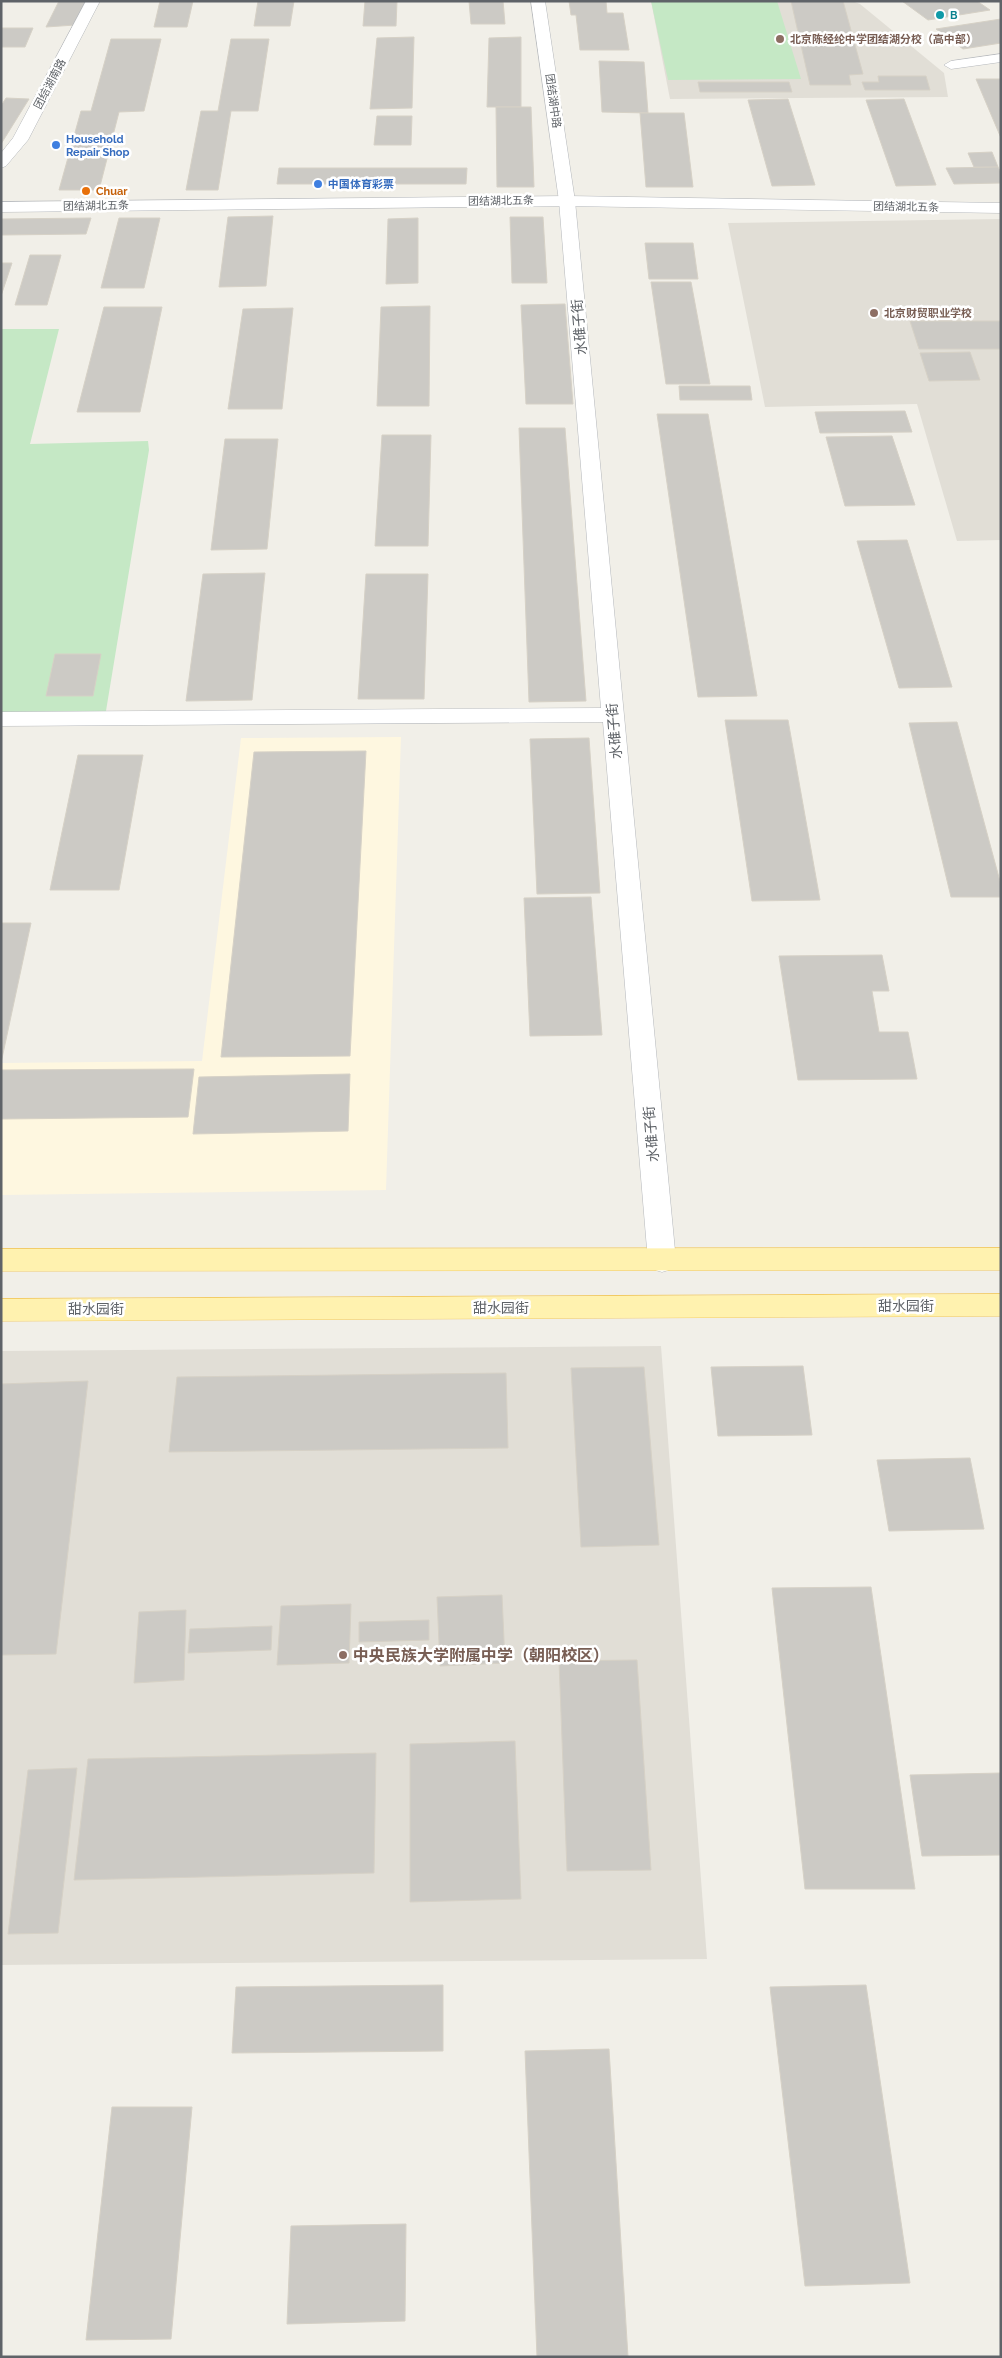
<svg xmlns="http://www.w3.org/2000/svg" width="1002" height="2358" font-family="Raleway,'Noto Sans SC',sans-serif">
<rect width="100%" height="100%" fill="#f1efe8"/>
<!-- commercial -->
<path fill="#fef7e0" d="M401 737 386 1190 1 1195V1063L202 1061 241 738Z"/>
<!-- education -->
<g fill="#e1ded6">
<path d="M651 1H852L860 4 944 73 948 97 670 99Z"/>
<path d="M1001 219V540L957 541 917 404 765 407 728 223Z"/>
<path d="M661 1346 707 1959 1 1965V1351Z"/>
</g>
<!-- green -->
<g fill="#c5e8c5">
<path d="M651 1H777L801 79 668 80Z"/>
<path d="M1 329H59L30 444 148 441 149 450 104 723 1 724Z"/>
</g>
<!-- building -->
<g fill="#cccac5" stroke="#d6d1c6">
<path d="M59 1H87L75 25 46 27Z"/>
<path d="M160 1H193L187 27H154Z"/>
<path d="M258 1H294L290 26H254Z"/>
<path d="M365 1H397L396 26H363Z"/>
<path d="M469 1H503L505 24H471Z"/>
<path d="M569 1H606L607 13H623L629 50H580L576 15H571Z"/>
<path d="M791 1H843L863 74 849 75 851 85H810Z"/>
<path d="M902 1H977L990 10 928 20Z"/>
<path d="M1001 19V43L963 49 936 29Z"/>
<path d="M1 28H33L25 47H1Z"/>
<path d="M414 37 412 108 370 109 377 38Z"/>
<path d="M521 37V107H487L489 38Z"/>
<path d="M111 39H161L144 111 119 112 99 190H59L81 111H91Z"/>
<path d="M231 39H269L258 111H231L218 190H186L201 111H218Z"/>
<path d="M599 61 644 62 648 113 602 112Z"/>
<path d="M878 76H926L930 90H865L862 82H879Z"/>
<path d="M976 79H1001V138Z"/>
<path d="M698 82H789L792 92H700Z"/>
<path d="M6 98 29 99 1 144V106Z"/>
<path d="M788 99 815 185 772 186 748 100Z"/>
<path d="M904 99 936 185 896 186 866 100Z"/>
<path d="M496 107H531L534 187H497Z"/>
<path d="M640 113H684L693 187H646Z"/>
<path d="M377 116H412L411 145H374Z"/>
<path d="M992 152 998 167H974L968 153Z"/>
<path d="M998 167 1001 173V183L954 184 946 168Z"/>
<path d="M279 168H467L466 184H277Z"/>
<path d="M273 216 266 286 219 287 228 217Z"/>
<path d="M510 217H543L547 283H512Z"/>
<path d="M91 218 86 234 1 235V219Z"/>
<path d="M119 218H160L144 288H101Z"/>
<path d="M418 218V283L386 284 388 219Z"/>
<path d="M645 243H693L698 279H649Z"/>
<path d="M30 255H61L47 305H15Z"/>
<path d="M1 263H12L1 296Z"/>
<path d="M651 282H691L710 384H666Z"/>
<path d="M565 304 573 404H526L521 305Z"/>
<path d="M430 306 429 406H377L381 307Z"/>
<path d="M104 307H162L140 412H77Z"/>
<path d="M293 308 282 409H228L243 309Z"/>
<path d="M910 321H1001V349H919Z"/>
<path d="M970 352 980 380 929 381 920 353Z"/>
<path d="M679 386H750L752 400H680Z"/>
<path d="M905 411 912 432 820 433 815 412Z"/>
<path d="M657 414H708L757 696 698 697Z"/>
<path d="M519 428H565L586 701 529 702Z"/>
<path d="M382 435H431L428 546H375Z"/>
<path d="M892 436 915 505 845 506 826 437Z"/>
<path d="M225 439H278L267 549 211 550Z"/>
<path d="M907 540 952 687 899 688 857 541Z"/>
<path d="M265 573 252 700 186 701 203 574Z"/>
<path d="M366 574H428L424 699H358Z"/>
<path d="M55 654H101L93 696H46Z"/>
<path d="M725 720H788L820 900 752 901Z"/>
<path d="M957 722 1001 885V897H951L909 723Z"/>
<path d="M589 738 600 893 537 894 530 739Z"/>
<path d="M366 751 350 1056 221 1057 254 752Z"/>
<path d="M78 755H143L119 890H50Z"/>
<path d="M591 897 602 1035 530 1036 524 898Z"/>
<path d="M1 923H31L1 1063Z"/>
<path d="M882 955 889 991H872L879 1032H908L917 1079 798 1080 779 956Z"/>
<path d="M194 1069 188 1117 1 1119V1070Z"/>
<path d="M350 1074 348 1131 193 1134 199 1077Z"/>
<path d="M803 1366 812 1435 718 1436 711 1367Z"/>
<path d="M644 1367 659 1545 581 1547 571 1368Z"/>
<path d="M506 1373 508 1448 169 1452 177 1377Z"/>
<path d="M88 1381 56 1654 1 1655V1384Z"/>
<path d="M970 1458 984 1529 889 1531 877 1460Z"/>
<path d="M871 1587 915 1889H805L772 1588Z"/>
<path d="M502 1595 505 1663 440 1666 437 1597Z"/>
<path d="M351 1604 349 1663 277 1665 281 1606Z"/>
<path d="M186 1610 184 1680 134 1683 139 1612Z"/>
<path d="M429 1620V1640L359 1642V1622Z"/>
<path d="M272 1626 271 1650 188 1653 190 1629Z"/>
<path d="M637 1660 651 1870 567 1871 559 1661Z"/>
<path d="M515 1741 521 1899 410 1902V1744Z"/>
<path d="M376 1753 374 1873 74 1880 88 1759Z"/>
<path d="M77 1768 58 1933 8 1934 28 1770Z"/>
<path d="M1001 1773V1855L922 1856 910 1775Z"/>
<path d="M443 1985V2051L232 2053 236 1987Z"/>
<path d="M866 1985 910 2283 805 2286 770 1987Z"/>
<path d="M609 2049 628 2357H537L525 2051Z"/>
<path d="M112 2107H192L171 2339 86 2340Z"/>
<path d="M406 2224 405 2321 287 2324 291 2226Z"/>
</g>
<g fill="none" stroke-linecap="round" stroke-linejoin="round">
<!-- minor casing -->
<g stroke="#b5b8bc" stroke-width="1">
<g id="minor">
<path d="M86 1H100L28 140 6 166 1 168V153L13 138Z"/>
<path d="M531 1H545L575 201 676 1261 672 1269 662 1272 652 1269 648 1261 603 722 1 726V712L601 708 559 201Z"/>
<path d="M1001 54V62L951 69 944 65 951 61Z"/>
</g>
</g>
<!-- tertiary casing -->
<g stroke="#b5b8bc" stroke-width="1">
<path id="tertiary" d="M567 196 1001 203V213L567 206 1 212V202Z"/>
</g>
<!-- primary casing -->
<g stroke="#f2c960" stroke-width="1">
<g id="primary">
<path d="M1001 1248V1270L1 1271V1249Z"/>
<path d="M1001 1294V1316L1 1321V1299Z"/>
</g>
</g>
<!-- minor -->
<use href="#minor" fill="#fff" fill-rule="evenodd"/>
<!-- tertiary -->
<use href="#tertiary" fill="#fff" fill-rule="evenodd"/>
<!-- primary -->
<use href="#primary" fill="#fff2af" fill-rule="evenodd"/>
</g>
<!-- markers -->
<circle fill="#0f9aa8" stroke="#fff" stroke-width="2" cx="940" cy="15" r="5"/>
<g fill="#8d6e63" stroke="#fff" stroke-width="2">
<circle cx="780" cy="39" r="5"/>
<circle cx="874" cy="313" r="5"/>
<circle cx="343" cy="1655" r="5"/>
</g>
<g fill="#3f7fe0" stroke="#fff" stroke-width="2">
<circle cx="56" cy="145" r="5"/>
<circle cx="318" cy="184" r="5"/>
</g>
<circle fill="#e8710a" stroke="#fff" stroke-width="2" cx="86" cy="191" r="5"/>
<g text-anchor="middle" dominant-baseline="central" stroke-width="5" stroke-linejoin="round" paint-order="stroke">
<!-- far-culture labels -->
<g font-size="11" font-weight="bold" fill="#0d838f" stroke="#fff" text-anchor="start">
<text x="950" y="15">B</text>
</g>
<!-- far-education labels -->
<g font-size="11" font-weight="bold" fill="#785e54" stroke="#fff" text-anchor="start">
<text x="790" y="39">北京陈经纶中学团结湖分校（高中部）</text>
<text x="884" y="313">北京财贸职业学校</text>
</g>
<!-- far-street labels -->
<g font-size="11" fill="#5f6368" stroke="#fff">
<text transform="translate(50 84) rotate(-62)">团结湖南路</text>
<text transform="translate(553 101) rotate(82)">团结湖中路</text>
<text transform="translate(501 201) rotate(-1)">团结湖北五条</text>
<text transform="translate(96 206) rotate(-1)">团结湖北五条</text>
<text transform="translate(906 207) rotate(1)">团结湖北五条</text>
</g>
<!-- far-shop labels -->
<g font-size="11" font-weight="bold" fill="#366cbe" stroke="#fff" text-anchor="start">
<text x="66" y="139">Household<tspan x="66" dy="13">Repair Shop</tspan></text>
<text x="328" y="184">中国体育彩票</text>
</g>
<!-- far-food labels -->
<g font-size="11" font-weight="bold" fill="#c56008" stroke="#fff" text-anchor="start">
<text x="96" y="191">Chuar</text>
</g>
<!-- street labels -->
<g font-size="14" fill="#5f6368" stroke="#fff">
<text transform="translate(579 327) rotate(-95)">水碓子街</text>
<text transform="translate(614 731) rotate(-95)">水碓子街</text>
<text transform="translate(651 1134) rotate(-95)">水碓子街</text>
<text x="906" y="1306">甜水园街</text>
<text x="501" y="1308">甜水园街</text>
<text x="96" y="1309">甜水园街</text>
</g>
<!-- near-education labels -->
<g font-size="16" font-weight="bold" fill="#785e54" stroke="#fff" text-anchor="start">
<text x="353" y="1655">中央民族大学附属中学（朝阳校区）</text>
</g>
</g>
<!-- border -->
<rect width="1002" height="2358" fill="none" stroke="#5f6368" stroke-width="5"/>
</svg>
